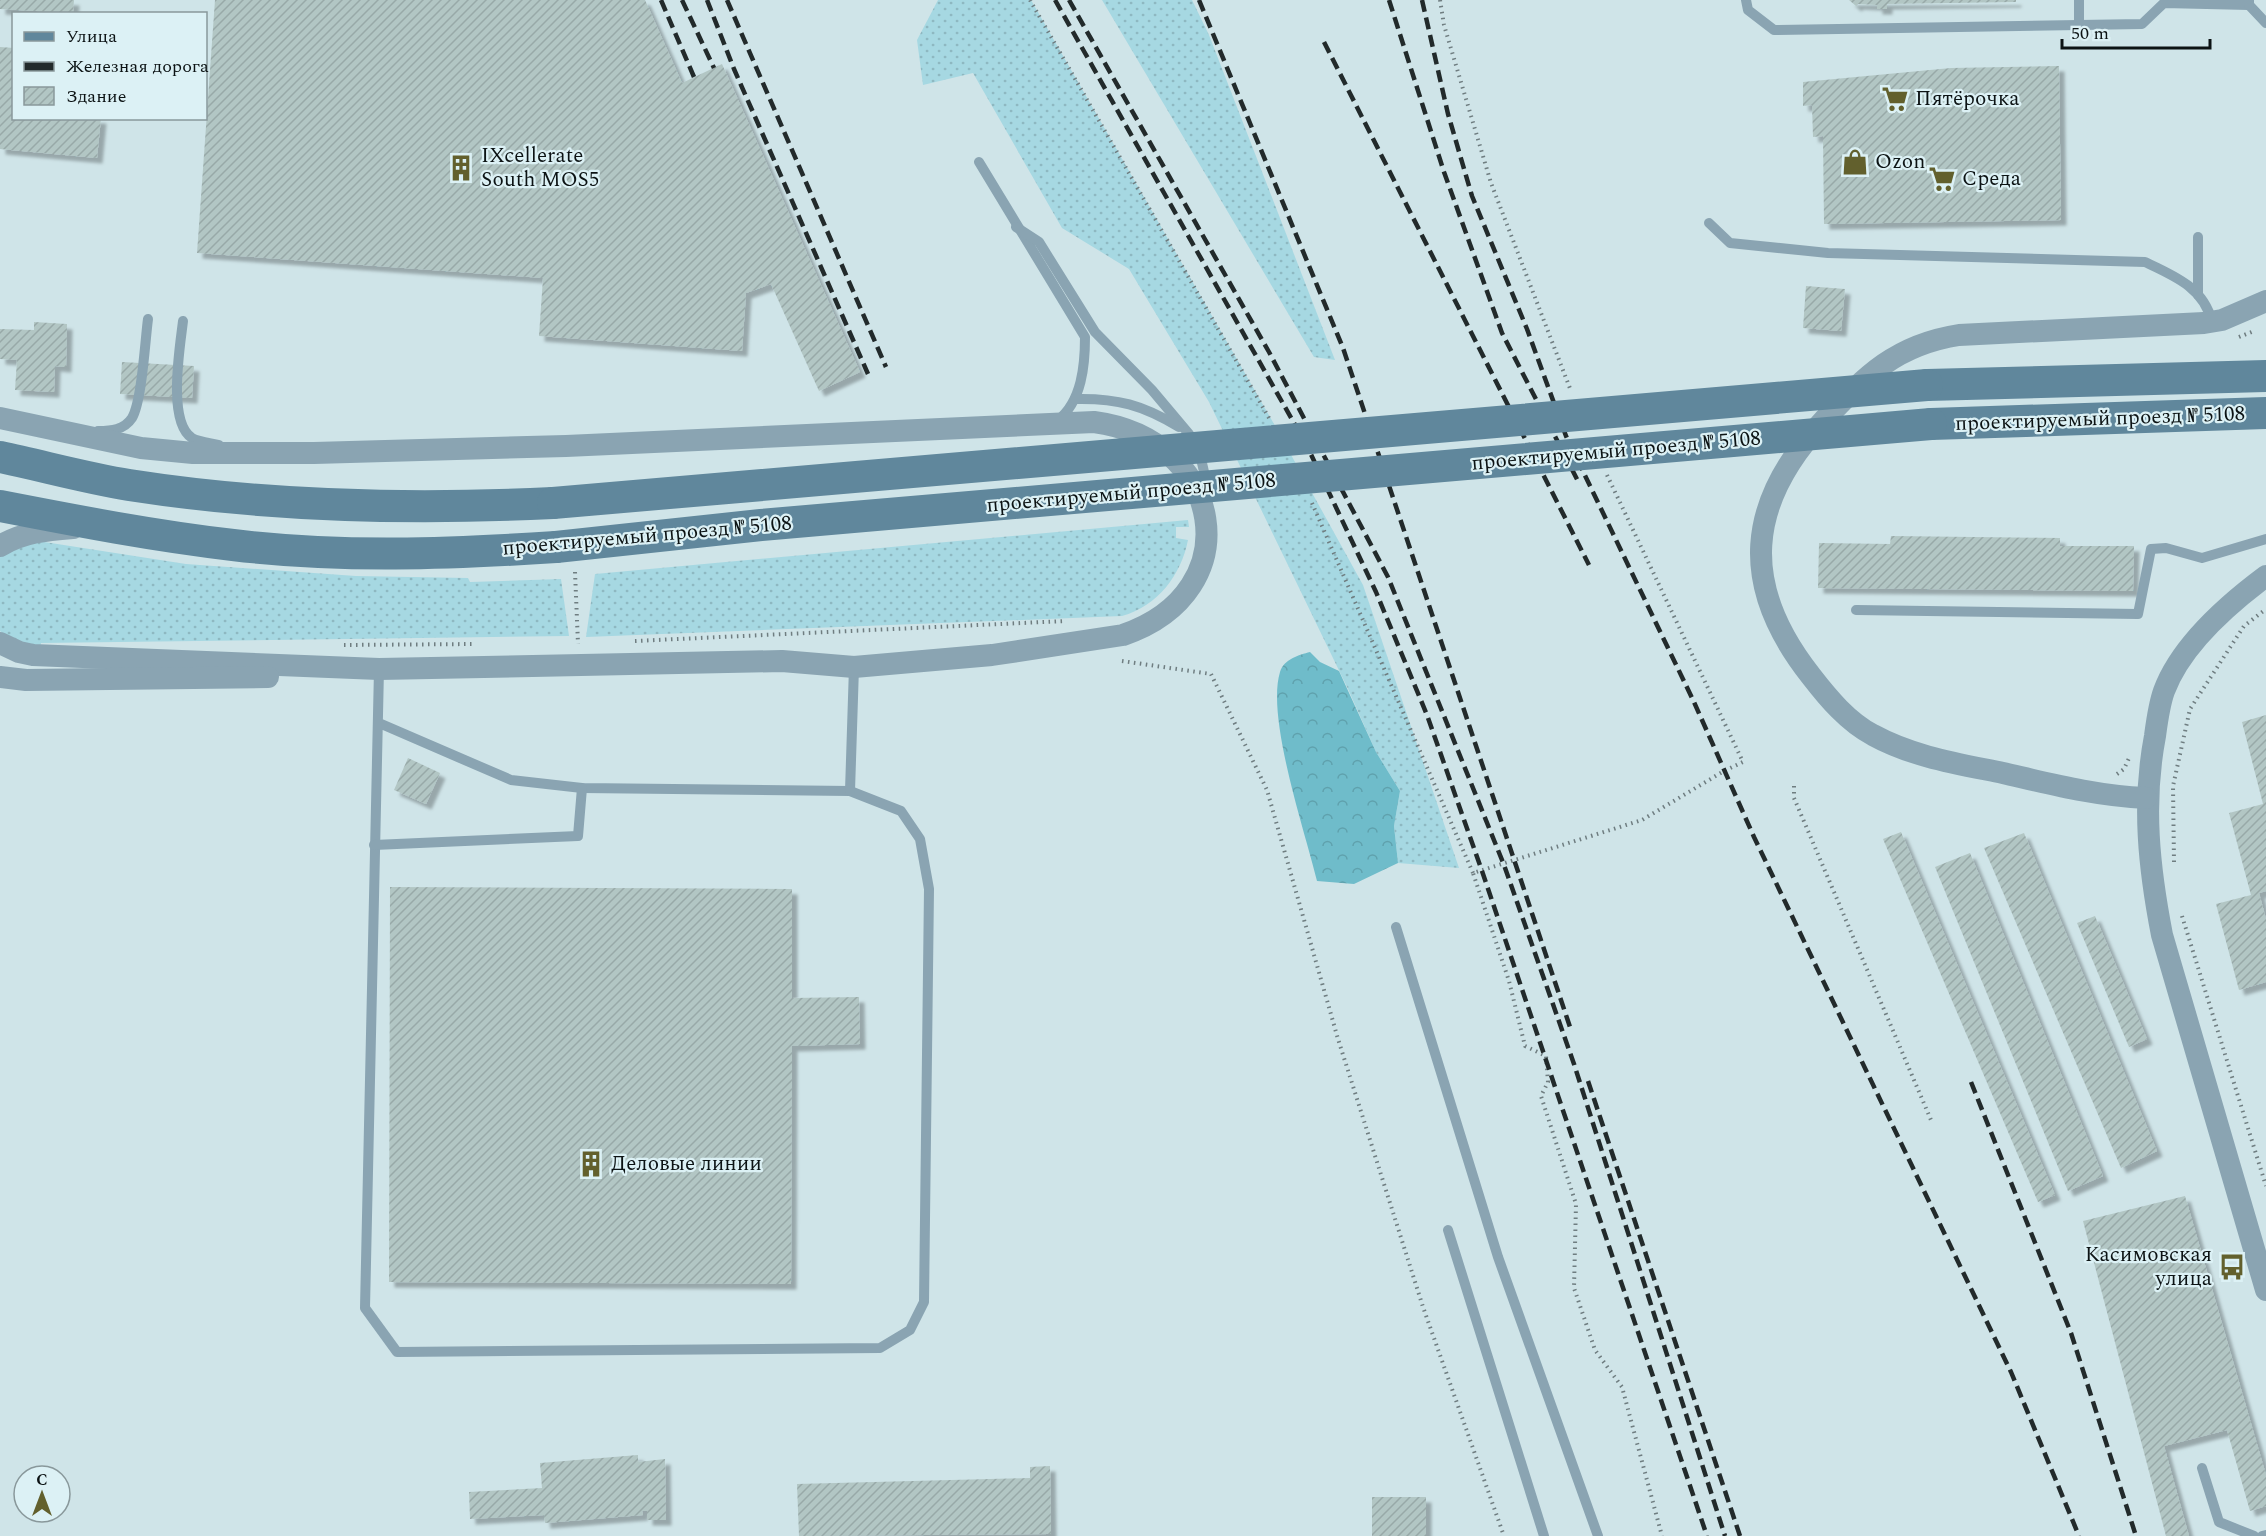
<svg xmlns="http://www.w3.org/2000/svg" width="2266" height="1536" font-family="Spectral,serif">
<defs>
<pattern id="grass-dots" width="8" height="8" patternUnits="userSpaceOnUse" patternTransform="scale(1.5)"><rect width="8" height="8" fill="#a6d8e2"/><path d="M2 2h.1M6 6h.1" fill="none" stroke="#8eb8c1" stroke-width="1.8" stroke-linecap="round"/></pattern>
<pattern id="forest-crowns" width="20" height="18" patternUnits="userSpaceOnUse" patternTransform="scale(1.5)"><rect width="20" height="18" fill="#6fbcca"/><path d="M2 6a3 3 0 1 1 6 0M12 15a3 3 0 1 1 6 0" fill="none" stroke="#5fa1ad"/></pattern>
<pattern id="building-hatch" width="6" height="6" patternUnits="userSpaceOnUse" patternTransform="scale(1.5)"><rect width="6" height="6" fill="#b2c6c4"/><path d="M-1 1l2-2M0 6l6-6M5 7l2-2" fill="none" stroke="#98a9a8"/></pattern>
<filter id="shadow"><feDropShadow dx="5.5" dy="5.5" stdDeviation="1.5" flood-color="#0004"/></filter>
</defs>
<rect width="100%" height="100%" fill="#cfe4e8"/>
<!-- grass -->
<g fill="url(#grass-dots)">
<path d="M938 0H1031L1274 424 1363 585 1459 868 1398 863 1394 826 1400 791 1376 752 1348 689 1209 402 1129 269 1062 228 973 73 923 85 917 40Z"/>
<path d="M1102 0H1192L1209 35 1335 360 1314 357Z"/>
<path d="M1188 520 1189 527H1176V538L1188 540C1181 575 1158 606 1122 616L586 637 595 574Z"/>
<path d="M38 541 186 564 356 576 468 578 470 582 561 579 569 636 41 643 40 649 6 637 0 631V555Z"/>
</g>
<!-- forest -->
<path fill="url(#forest-crowns)" d="M1310 652 1320 662 1339 671 1376 752 1400 791 1394 826 1398 863 1354 884 1317 881C1305 831 1266 718 1280 672 1284 659 1299 655 1310 652Z"/>
<!-- building -->
<g fill="url(#building-hatch)" filter="url(#shadow)">
<path d="M0 0H74L73 13 0 9Z"/>
<path d="M215 0H645L682 83 722 64 860 372 819 391 771 284 746 293 742 351 539 336 543 278 197 253Z"/>
<path d="M1849 0H2016V2L1887 4V9H1877V5L1858 4 1856 6Z"/>
<path d="M0 47 14 48V118H101L97 158 0 149Z"/>
<path d="M2059 66 2061 220 1824 224 1823 136 1813 137 1812 105 1803 106V82L1951 68Z"/>
<path d="M1806 286 1845 289 1841 331 1803 328Z"/>
<path d="M34 322 67 324 66 367 55 366 54 392 15 390 17 360 0 359V329L34 330Z"/>
<path d="M122 362 194 366 192 398 120 394Z"/>
<path d="M1891 536 2060 538V546H2134L2133 591 1818 588 1819 543 1890 544Z"/>
<path d="M2266 715V891L2259 893 2266 919V982L2239 990 2216 904 2251 895 2229 813 2263 804 2242 722Z"/>
<path d="M408 758 440 773 426 804 394 790Z"/>
<path d="M1901 832 2055 1195 2038 1202 1883 839Z"/>
<path d="M2024 833 2157 1151 2121 1168 1984 848Z"/>
<path d="M1970 853 2103 1176 2068 1191 1935 867Z"/>
<path d="M390 887 792 889V998L859 997 860 1044 792 1046 791 1284 389 1282Z"/>
<path d="M2095 916 2147 1039 2129 1047 2077 923Z"/>
<path d="M2185 1196 2266 1475V1506L2250 1511 2227 1430 2164 1446 2189 1536H2166L2083 1221Z"/>
<path d="M638 1455V1462L665 1459 666 1520H647V1511H642L643 1515 545 1523 544 1515 470 1519 469 1492 542 1488 540 1463Z"/>
<path d="M1050 1466 1051 1534 799 1536 797 1484 1030 1478V1467Z"/>
<rect x="1372" y="1497" width="54" height="39"/>
</g>
<g fill="none" stroke-linecap="round" stroke-linejoin="round">
<!-- path -->
<g stroke="#6f7d80" stroke-width="4" stroke-dasharray="1.5 4.5" stroke-linecap="butt">
<path d="M1030 0 1269 418"/>
<path d="M1440 0 1444 25 1491 183 1571 391"/>
<path d="M2239 337 2254 331"/>
<path d="M1607 475 1743 762 1724 771 1642 820 1473 873 1509 981 1525 1046 1546 1056 1548 1082 1541 1096 1576 1204 1574 1288 1595 1350 1622 1387 1662 1536"/>
<path d="M1312 503 1473 873"/>
<path d="M575 572 578 644"/>
<path d="M635 641 1065 621"/>
<path d="M344 645 475 644"/>
<path d="M1122 661 1211 674 1267 790 1338 1039 1423 1307 1504 1536"/>
<path d="M2117 774 2124 769 2130 756"/>
<path d="M1794 786V798L1931 1120"/>
<path d="M2174 862 2173 786 2190 709 2244 626 2266 609"/>
<path d="M2182 916 2266 1186"/>
</g>
<!-- service -->
<g stroke="#8aa4b2" stroke-width="10">
<path d="M1746 0 1748 10 1774 30 2142 24 2164 3 2249 5"/>
<path d="M2079 0V25"/>
<path d="M2249 0V5L2266 23"/>
<path d="M979 162 1085 337C1085 365 1082 401 1058 420"/>
<path d="M1709 223 1730 243 1828 253 2145 262C2175 276 2204 288 2212 322"/>
<path d="M1016 227 1039 242 1095 332 1152 390 1189 434 1202 463 1207 485"/>
<path d="M2198 237V295"/>
<path d="M183 321C180 347 167 422 192 438 199 442 211 443 219 445"/>
<path d="M1075 399C1117 398 1143 405 1179 427"/>
<path d="M98 431C111 431 124 430 132 418 142 401 145 341 148 319"/>
<path d="M1856 610 2138 614 2151 549 2166 548 2202 558 2266 539"/>
<path d="M379 669 365 1308 397 1352 880 1348 910 1330 924 1302 929 889 920 839 901 811 850 791 582 788 511 780 379 723"/>
<path d="M850 791 854 667"/>
<path d="M374 845 578 836 582 788"/>
<path d="M1396 927 1498 1257 1598 1536"/>
<path d="M1448 1230 1544 1536"/>
<path d="M2202 1468 2219 1522 2254 1536"/>
<path d="M2262 1536 2266 1535"/>
</g>
<!-- minor -->
<g stroke="#8aa4b2" stroke-width="22">
<path d="M0 418 141 448 193 453H314L566 446 1094 422C1223 439 1252 591 1123 635L992 655 854 667 782 661 379 669 33 655 19 652 0 643"/>
<path d="M0 546C23 532 47 530 73 528"/>
<path d="M2266 576C2227 605 2181 645 2164 691 2159 705 2157 721 2155 736 2142 804 2149 868 2162 935L2266 1290"/>
<path d="M0 677 26 680 268 677"/>
<path d="M2146 798C2097 796 2051 784 2003 773 1959 764 1913 757 1873 735 1848 722 1828 698 1811 676 1739 585 1746 503 1824 420 1866 376 1895 345 1959 335L2204 323 2222 320 2266 301"/>
</g>
<!-- secondary -->
<g stroke="#60879c" stroke-width="32">
<path d="M1927 385 2266 376"/>
<path d="M1931 424 2266 413"/>
<path d="M0 457C43 466 86 478 129 485 270 507 411 510 553 503"/>
<path d="M0 506C77 521 155 536 233 545 340 558 449 554 556 547"/>
</g>
<!-- rail -->
<g stroke="#222a2b" stroke-width="4.5" stroke-dasharray="12 6" stroke-linecap="butt">
<path d="M661 0 694 77"/>
<path d="M682 0 714 68"/>
<path d="M707 0 734 69 868 374"/>
<path d="M727 0 886 367"/>
<path d="M1055 0 1307 446 1376 592 1427 715 1482 871 1707 1536"/>
<path d="M1069 0 1269 352 1388 577 1504 865 1574 1064 1725 1536"/>
<path d="M1199 0 1343 348 1570 1027"/>
<path d="M1389 0 1444 172 1502 333 1579 483"/>
<path d="M1422 0 1448 114 1472 196 1527 329 1566 436 1694 702 1754 837 2011 1372 2079 1536"/>
<path d="M1324 42 1589 565"/>
<path d="M1588 1081 1740 1536"/>
<path d="M1971 1082 2071 1333 2136 1536"/>
</g>
<!-- secondary-bridge -->
<g stroke="#60879c" stroke-width="32">
<path d="M553 503 1927 385"/>
<path d="M556 547 761 525 1931 424"/>
</g>
</g>
<!-- icons -->
<defs>
<g id="supermarket-bare" transform="scale(2.07)"><path d="M-6-5.5h2.5l.6 2H6L4.5 2H-2.5L-4.4-4H-6ZM-1.5 3.2a1.3 1.3 0 1 0 .1 0ZM3 3.2a1.3 1.3 0 1 0 .1 0Z" fill="#62602d" stroke="#dcf1f5" stroke-width="2.5" paint-order="stroke"/></g>
<g id="shop-bare" transform="scale(2.07)"><path d="M-5-2.5h2.3a2.7 3.5 0 0 1 5.4 0H5L5.5 6h-11ZM-1.5-2.5h3a1.5 2.3 0 0 0-3 0Z" fill="#62602d" stroke="#dcf1f5" stroke-width="2.5" paint-order="stroke"/></g>
<g id="building-bare" transform="scale(2.07)"><path d="M-4-6H4V6H1V3H-1V6H-4ZM-2.5-4.3h1.7v1.8h-1.7ZM.8-4.3h1.7v1.8H.8ZM-2.5-1h1.7V.8h-1.7ZM.8-1h1.7V.8H.8Z" fill="#62602d" stroke="#dcf1f5" stroke-width="2.5" paint-order="stroke"/></g>
<g id="bus-bare" transform="scale(2.07)"><path d="M-5-6H5V4H4V6H2V4H-2V6H-4V4H-5ZM-3.5-4V0h7V-4ZM-3.5 1.2v1.5H-2V1.2ZM2 1.2v1.5H3.5V1.2Z" fill="#62602d" stroke="#dcf1f5" stroke-width="2.5" paint-order="stroke"/></g>
</defs>
<g fill-rule="evenodd">
<use href="#supermarket-bare" x="1895" y="99"/>
<use href="#shop-bare" x="1855" y="162"/>
<use href="#building-bare" x="461" y="168"/>
<use href="#supermarket-bare" x="1942" y="179"/>
<use href="#building-bare" x="591" y="1164"/>
<use href="#bus-bare" x="2232" y="1267"/>
</g>
<g text-anchor="middle" dominant-baseline="central" stroke-width="4.5" stroke-linejoin="round" paint-order="stroke">
<!-- poi labels -->
<g font-size="21" fill="#0c1314" stroke="#dcf1f5" text-anchor="start">
<text x="1915" y="99">Пятёрочка</text>
<text x="481" y="156">IXcellerate<tspan x="481" dy="24">South MOS5</tspan></text>
<text x="1875" y="162">Ozon</text>
<text x="1962" y="179">Среда</text>
<text x="611" y="1164">Деловые линии</text>
<text x="2212" y="1255" text-anchor="end">Касимовская<tspan x="2212" dy="24">улица</tspan></text>
</g>
<!-- street labels -->
<g font-size="21" fill="#0c1314" stroke="#dcf1f5">
<text transform="translate(2100 419) rotate(-2)">проектируемый проезд № 5108</text>
<text transform="translate(1616 451) rotate(-5)">проектируемый проезд № 5108</text>
<text transform="translate(1131 493) rotate(-5)">проектируемый проезд № 5108</text>
<text transform="translate(647 536) rotate(-5)">проектируемый проезд № 5108</text>
</g>
</g>
<!-- legend -->
<rect x="12" y="12" width="195" height="108" fill="#dcf1f5" stroke="#89989b" stroke-width="1.5"/>
<rect x="24" y="32" width="30" height="9" fill="#60879c" stroke="#89989b" stroke-width="1.5"/>
<text x="66" y="42" font-size="18" fill="#0c1314">Улица</text>
<rect x="24" y="62" width="30" height="9" fill="#222a2b" stroke="#89989b" stroke-width="1.5"/>
<text x="66" y="72" font-size="18" fill="#0c1314">Железная дорога</text>
<rect x="24" y="87" width="30" height="18" fill="url(#building-hatch)" stroke="#89989b" stroke-width="1.5"/>
<text x="66" y="102" font-size="18" fill="#0c1314">Здание</text>
<!-- north arrow -->
<g transform="translate(42 1494)"><circle r="28" fill="#dcf1f5" stroke="#89989b" stroke-width="1.5"/>
<path d="M0-4.5L10 22L0 15L-10 22Z" fill="#62602d"/>
<text y="-9" font-size="16" font-weight="bold" text-anchor="middle" fill="#0c1314">С</text>
</g>
<!-- scale -->
<path d="M2062 39v9h148v-9" fill="none" stroke="#0c1314" stroke-width="3"/>
<text x="2071" y="39" font-size="18" fill="#0c1314" stroke="#dcf1f5" stroke-width="4.5" paint-order="stroke">50 m</text>
</svg>
